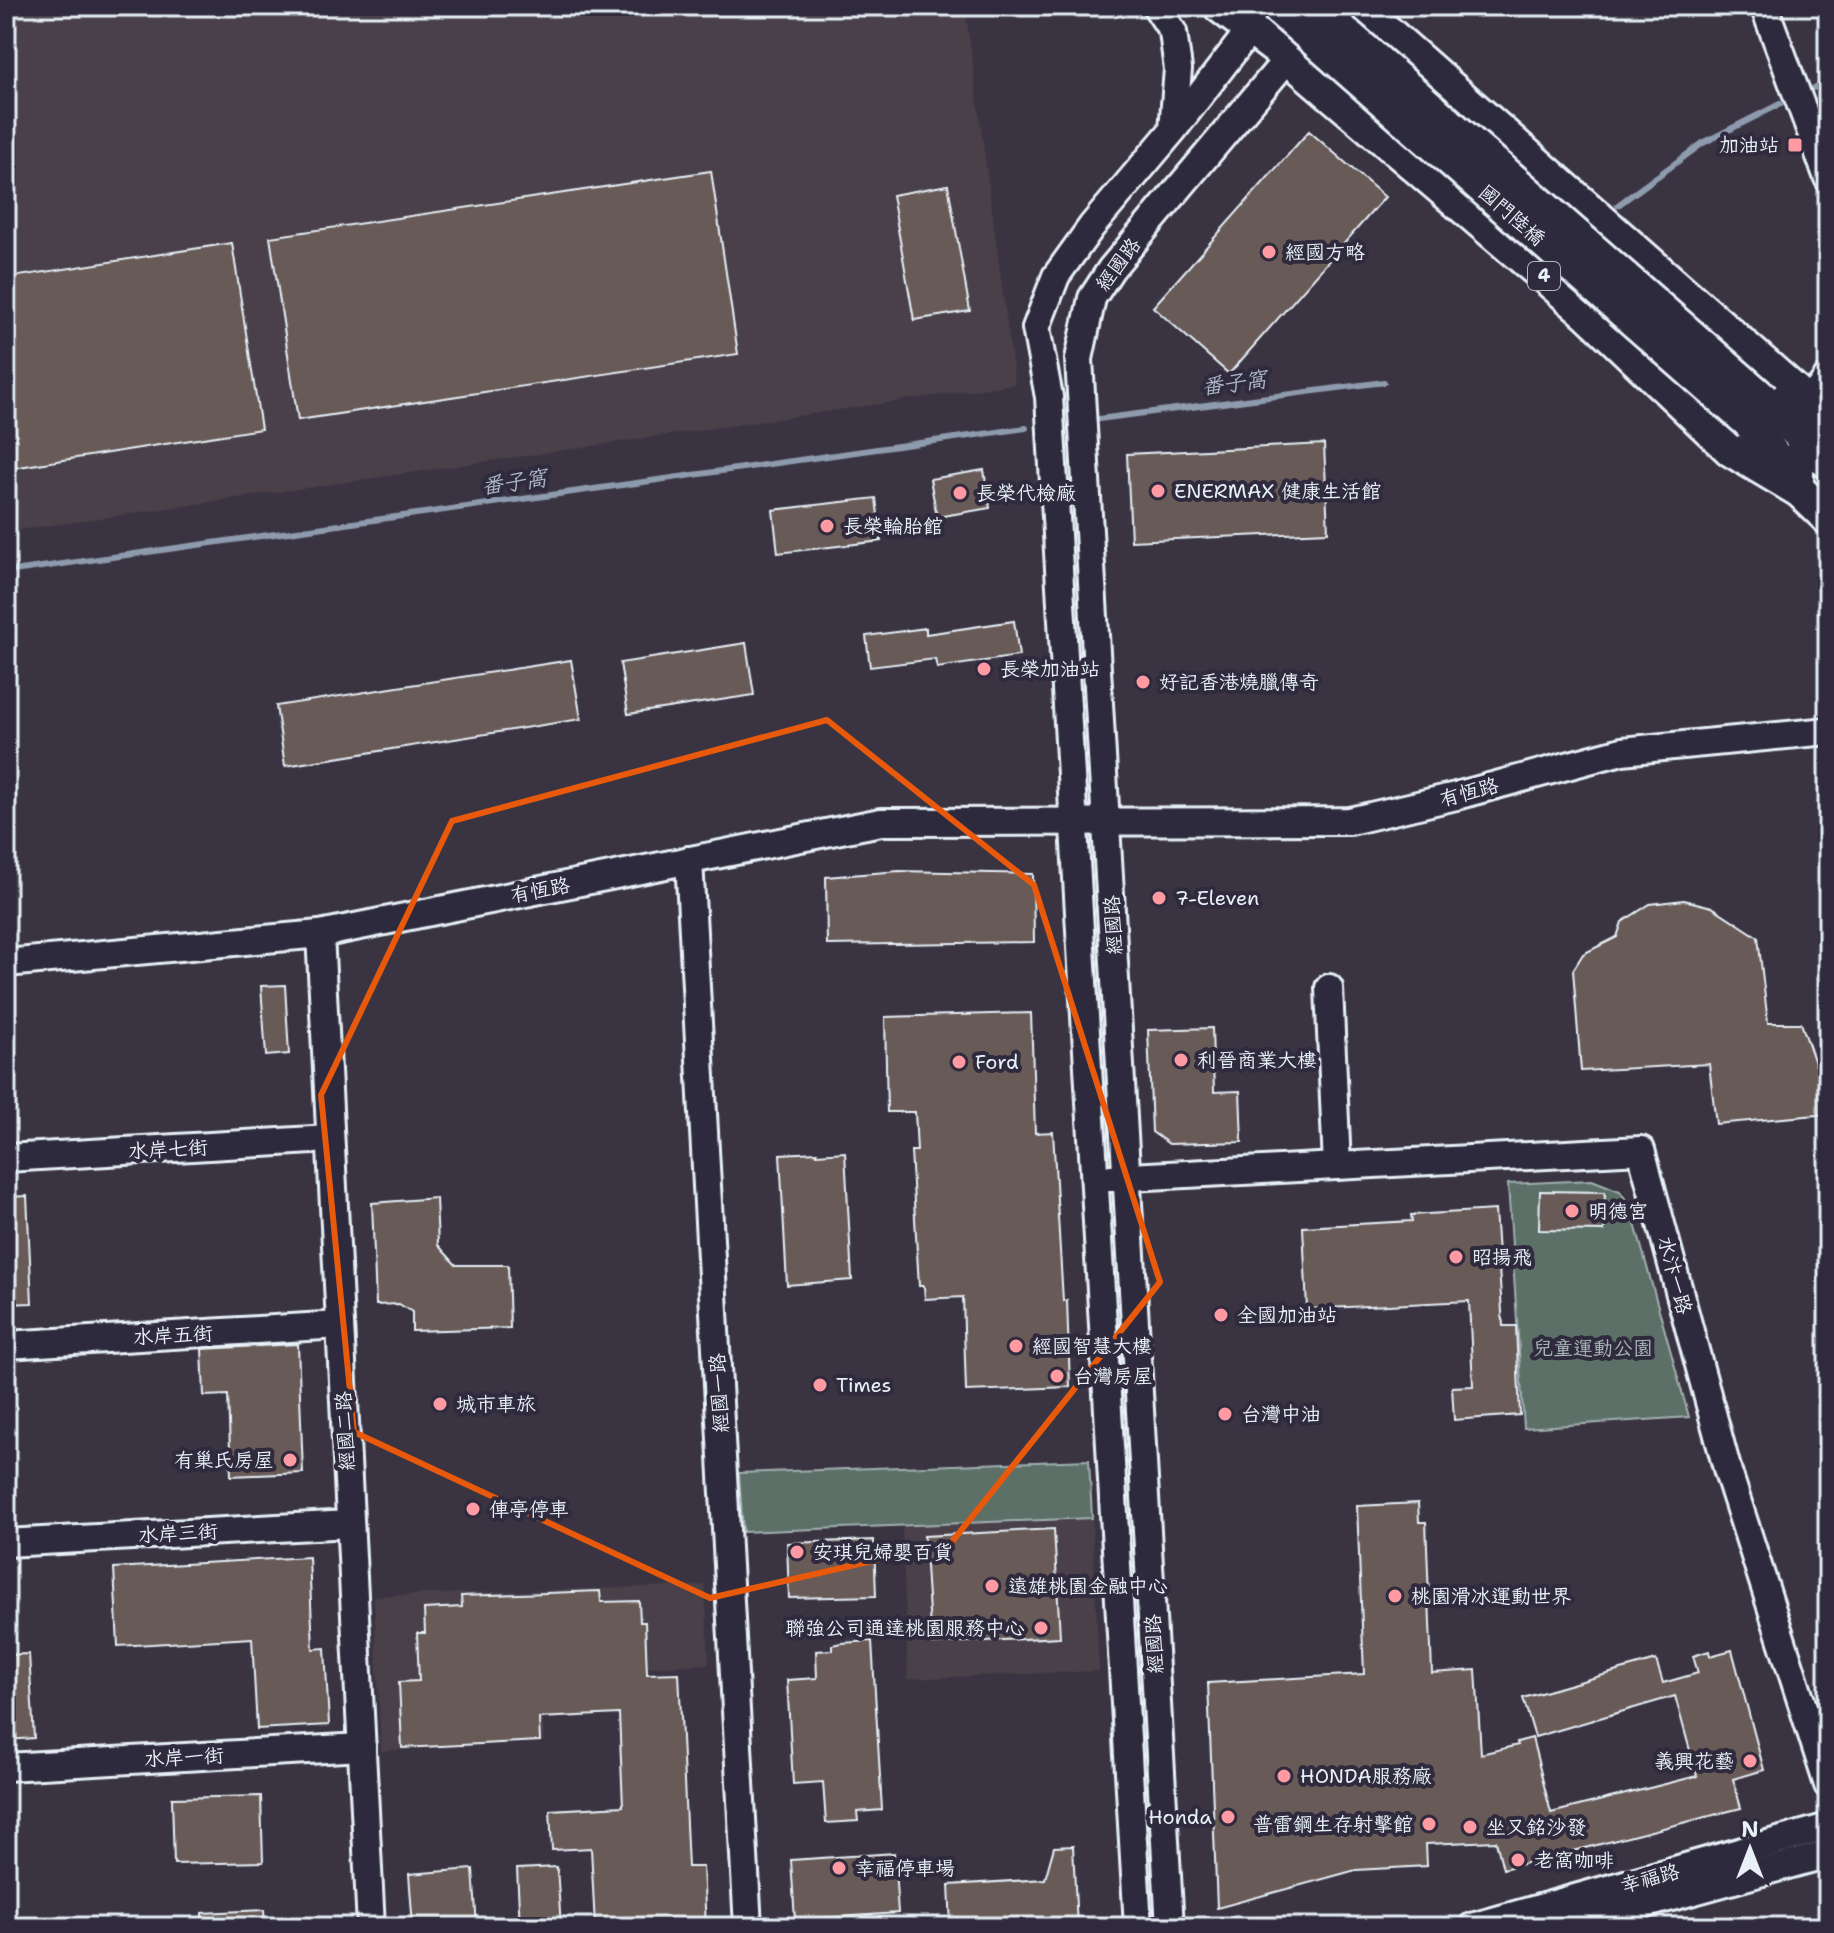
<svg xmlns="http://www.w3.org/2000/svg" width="1834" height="1933" font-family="'Shantell Sans','LXGW WenKai TC',sans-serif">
<rect width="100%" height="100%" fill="#3a3442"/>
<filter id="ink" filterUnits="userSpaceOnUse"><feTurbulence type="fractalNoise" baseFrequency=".0125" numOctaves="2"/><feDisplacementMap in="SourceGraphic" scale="16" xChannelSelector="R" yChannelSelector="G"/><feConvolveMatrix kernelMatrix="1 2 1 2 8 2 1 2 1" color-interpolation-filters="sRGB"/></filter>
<g filter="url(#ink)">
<!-- built -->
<g fill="#483f48">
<path d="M6 6H965L1015 384 6 532Z"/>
<path d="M1092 1518 1099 1671 908 1679 902 1526Z"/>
<path d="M705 1585 709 1664 541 1672 544 1742 381 1751 374 1596Z"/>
</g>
<!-- green -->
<g fill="#5c6f67" stroke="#a2b0b0" stroke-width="2">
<path d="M1592 1180 1620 1191 1630 1206 1689 1417 1524 1428 1508 1184Z"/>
<path d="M1089 1460 1092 1518 743 1532 739 1473Z"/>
</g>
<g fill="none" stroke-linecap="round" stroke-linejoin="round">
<!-- stream -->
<g stroke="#8e9bae" stroke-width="6">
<path d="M1814 88 1828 81"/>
<path d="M1618 205 1703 143 1780 104"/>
<path d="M1091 420 1384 382"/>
<path d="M6 572 1026 428"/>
</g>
</g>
<!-- building -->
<g fill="#675a56" stroke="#e8f1f8" stroke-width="2">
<path d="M1309 131 1385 197 1229 374 1153 307Z"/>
<path d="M711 171 738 354 298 420 270 237Z"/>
<path d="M948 185 970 311 914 320 892 195Z"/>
<path d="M232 243 261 429 6 469V278Z"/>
<path d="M1324 444 1328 532 1131 541 1127 454Z"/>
<path d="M984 470 990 508 937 517 930 479Z"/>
<path d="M876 498 881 541 778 553 773 510Z"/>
<path d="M1014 621 1019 656 937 668 935 659 870 667 866 636 926 628V634Z"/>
<path d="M746 643 754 695 628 714 620 663Z"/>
<path d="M571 660 581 719 285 766 276 706Z"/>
<path d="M899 871 1033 874 1034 942 827 945 826 877Z"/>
<path d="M1684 900 1712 907 1758 937 1768 1023H1801L1828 1100V1114L1716 1124 1709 1064 1581 1071 1573 970 1583 954 1617 937 1622 922 1650 904Z"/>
<path d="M285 985 289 1054 266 1056 261 986Z"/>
<path d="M1031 1013 1035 1133 1053 1132 1063 1301 1067 1300 1070 1387 966 1391 963 1297 925 1299 924 1286H919L911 1151H917L915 1112H887L885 1017Z"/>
<path d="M1212 1028 1214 1092 1240 1091 1242 1142 1169 1144 1152 1132 1148 1030Z"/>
<path d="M817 1152V1154L845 1152 852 1280 787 1285 780 1154Z"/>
<path d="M1540 1191 1605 1192 1604 1231 1539 1230Z"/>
<path d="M27 1196 32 1303 6 1304V1197Z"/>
<path d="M436 1198 438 1245 456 1265H508L510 1328 412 1331V1312L399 1304 376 1305 372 1203Z"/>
<path d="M1495 1210 1503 1326H1516L1520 1415 1454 1420 1452 1387 1473 1386 1469 1301 1307 1309 1303 1227 1412 1221 1411 1215Z"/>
<path d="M298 1344 303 1473 231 1476 228 1395 204 1396 202 1349Z"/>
<path d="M1418 1503 1419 1522H1426L1432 1673 1476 1670 1481 1754 1518 1745 1517 1742 1532 1738 1551 1813 1697 1776 1675 1696 1535 1737 1523 1698 1656 1660 1663 1683 1698 1673 1693 1656 1709 1651 1710 1656 1732 1650 1764 1770 1733 1779 1741 1808 1503 1869 1496 1841 1426 1844 1427 1866 1356 1870 1217 1908 1208 1683 1364 1674 1357 1506Z"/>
<path d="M1054 1529 1060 1637 931 1644 924 1536Z"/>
<path d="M874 1540 876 1596 789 1598 787 1543Z"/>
<path d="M309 1557 313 1649 325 1648 329 1725 257 1729 252 1638 118 1646 114 1568Z"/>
<path d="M600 1591 601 1602 639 1601 640 1622H645L647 1674 679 1673 688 1867H703L706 1927H595L591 1848 552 1850 550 1810 623 1806 619 1714 539 1718 540 1741 402 1748 399 1682 419 1681 417 1633H425L424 1609 462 1607 461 1596Z"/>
<path d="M872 1641 882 1810 857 1812 858 1821 826 1823 823 1782 793 1784 787 1680 817 1678 816 1651 832 1650V1645L841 1643Z"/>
<path d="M29 1654 34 1738 6 1740V1655Z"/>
<path d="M261 1796 263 1862 174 1864 172 1798Z"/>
<path d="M1073 1846 1077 1927H951L949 1885 1045 1879 1054 1847Z"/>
<path d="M894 1853 898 1913 795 1920 791 1860Z"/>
<path d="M557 1867 561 1927H520L517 1869Z"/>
<path d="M473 1869 477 1927H413L409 1874Z"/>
<path d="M264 1910 265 1927H202V1913Z"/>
</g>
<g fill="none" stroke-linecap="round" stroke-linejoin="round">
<!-- minor casing -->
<g stroke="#e8f1f8" stroke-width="32">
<g id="minor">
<path d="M1156 6 1173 32 1178 69 1173 129"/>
<path d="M1764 6 1828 178"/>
<path d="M1800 491V432L1809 403 1828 377"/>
<path d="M689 860 748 1927"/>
<path d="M320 934 371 1927"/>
<path d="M6 963 320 934 881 822 1350 821 1456 796 1622 751 1828 731"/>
<path d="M1329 988 1337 1166"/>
<path d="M6 1158 330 1139"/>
<path d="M1111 1178 1641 1150 1728 1472 1828 1785"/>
<path d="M6 1345 340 1325"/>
<path d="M6 1543 350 1524"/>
<path d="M6 1767 362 1747"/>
<path d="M1138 1927 1049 397 1036 328 1056 276 1092 226 1173 130 1250 30"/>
<path d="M1170 1927 1079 359 1092 298 1111 269 1299 45"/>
<path d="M1472 1927 1828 1827"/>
<path d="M1563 1927 1828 1854"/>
</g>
</g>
<!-- major casing -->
<g stroke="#e8f1f8" stroke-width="38">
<g id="major">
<path d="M1220 6 1290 59 1586 312 1731 450 1800 491"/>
<path d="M1358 6 1828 420"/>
<path d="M1764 400 1828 462"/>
<path d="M1750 423 1800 491 1828 518"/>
</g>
</g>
<!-- minor -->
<use href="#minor" stroke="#2f2a3d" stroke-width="26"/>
<!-- major -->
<use href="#major" stroke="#2f2a3d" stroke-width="32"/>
<!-- major-bridge casing -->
<g stroke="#e8f1f8" stroke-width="38" stroke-linecap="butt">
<g id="major-bridge">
<path d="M1276 6 1750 423"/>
<path d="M1314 6 1764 400"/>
</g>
</g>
<!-- major-bridge -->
<use href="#major-bridge" stroke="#2f2a3d" stroke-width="32"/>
</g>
</g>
<!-- marked area -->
<path fill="none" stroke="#e8590c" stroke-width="6" stroke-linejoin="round" d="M827 720 1034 885 1160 1282 951 1543 710 1598 354 1432 321 1095 452 821Z"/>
<!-- markers -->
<g fill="#ff9aa2" stroke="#2f2a3d" stroke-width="3">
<rect x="1787" y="137" width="16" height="16" rx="4"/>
<circle cx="1269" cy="252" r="8"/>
<circle cx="1158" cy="491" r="8"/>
<circle cx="960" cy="493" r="8"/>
<circle cx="827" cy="526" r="8"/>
<circle cx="984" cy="669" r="8"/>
<circle cx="1143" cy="682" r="8"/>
<circle cx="1159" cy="898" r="8"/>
<circle cx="1181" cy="1060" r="8"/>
<circle cx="959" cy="1062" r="8"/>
<circle cx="1572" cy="1211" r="8"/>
<circle cx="1456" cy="1257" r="8"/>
<circle cx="1221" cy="1315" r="8"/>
<circle cx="1016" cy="1346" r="8"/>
<circle cx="1057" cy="1376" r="8"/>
<circle cx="820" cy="1385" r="8"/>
<circle cx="440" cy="1404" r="8"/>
<circle cx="1225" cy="1414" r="8"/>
<circle cx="290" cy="1460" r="8"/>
<circle cx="473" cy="1509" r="8"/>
<circle cx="797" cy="1552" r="8"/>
<circle cx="992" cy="1586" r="8"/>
<circle cx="1395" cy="1596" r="8"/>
<circle cx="1041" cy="1628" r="8"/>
<circle cx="1750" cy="1761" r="8"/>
<circle cx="1284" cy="1776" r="8"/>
<circle cx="1228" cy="1817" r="8"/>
<circle cx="1429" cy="1824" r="8"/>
<circle cx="1470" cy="1827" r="8"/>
<circle cx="1518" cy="1860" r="8"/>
<circle cx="839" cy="1868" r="8"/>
</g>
<g text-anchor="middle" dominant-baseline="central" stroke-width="8" stroke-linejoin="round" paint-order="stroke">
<!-- shield labels -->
<rect fill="#2f2a3d" stroke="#b0b5c0" stroke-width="2" x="1528" y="262" width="32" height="28" rx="6"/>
<g font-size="18" font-weight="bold" fill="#e8f1f8">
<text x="1544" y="276">4</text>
</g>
<!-- poi labels -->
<g font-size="20" fill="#e8f1f8" stroke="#2f2a3d" text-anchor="start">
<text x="1779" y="145" text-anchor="end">加油站</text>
<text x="1285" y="252">經國方略</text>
<text x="1174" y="491">ENERMAX 健康生活館</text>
<text x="976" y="493">長榮代檢廠</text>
<text x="843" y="526">長榮輪胎館</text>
<text x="1000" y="669">長榮加油站</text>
<text x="1159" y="682">好記香港燒臘傳奇</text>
<text x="1175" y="898">7-Eleven</text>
<text x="1197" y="1060">利晉商業大樓</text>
<text x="975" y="1062">Ford</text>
<text x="1588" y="1211">明德宮</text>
<text x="1472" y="1257">昭揚飛</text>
<text x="1237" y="1315">全國加油站</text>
<text x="1032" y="1346">經國智慧大樓</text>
<text x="1073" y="1376">台灣房屋</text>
<text x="836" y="1385">Times</text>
<text x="456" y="1404">城市車旅</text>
<text x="1241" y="1414">台灣中油</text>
<text x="274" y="1460" text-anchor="end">有巢氏房屋</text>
<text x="489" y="1509">俥亭停車</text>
<text x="813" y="1552">安琪兒婦嬰百貨</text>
<text x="1008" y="1586">遠雄桃園金融中心</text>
<text x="1411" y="1596">桃園滑冰運動世界</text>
<text x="1025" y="1628" text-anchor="end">聯強公司通達桃園服務中心</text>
<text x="1734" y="1761" text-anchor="end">義興花藝</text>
<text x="1300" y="1776">HONDA服務廠</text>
<text x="1212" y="1817" text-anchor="end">Honda</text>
<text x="1413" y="1824" text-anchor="end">普雷鋼生存射擊館</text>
<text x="1486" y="1827">坐又銘沙發</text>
<text x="1534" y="1860">老窩咖啡</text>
<text x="855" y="1868">幸福停車場</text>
</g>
<!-- street labels -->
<g font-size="20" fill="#e8f1f8" stroke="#2f2a3d">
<text transform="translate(1512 215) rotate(41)">國門陸橋</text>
<text transform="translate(1118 264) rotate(-53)">經國路</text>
<text transform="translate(1469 792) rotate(-15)">有恆路</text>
<text transform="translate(540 890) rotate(-11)">有恆路</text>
<text transform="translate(1113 925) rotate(-93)">經國路</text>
<text transform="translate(168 1149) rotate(-3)">水岸七街</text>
<text transform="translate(1675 1275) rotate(75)">水汴一路</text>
<text transform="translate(173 1335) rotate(-3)">水岸五街</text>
<text transform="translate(719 1393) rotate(-93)">經國一路</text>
<text transform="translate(345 1431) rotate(-93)">經國二路</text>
<text transform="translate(178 1533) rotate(-3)">水岸三街</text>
<text transform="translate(1154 1644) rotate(-93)">經國路</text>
<text transform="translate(184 1757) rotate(-3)">水岸一街</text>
<text transform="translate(1650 1878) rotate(-15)">幸福路</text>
</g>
<!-- park labels -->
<g font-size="20" fill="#a9b6b7" stroke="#2f2a3d">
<text x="1593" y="1348">兒童運動公園</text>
</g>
<!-- water labels -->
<g font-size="22" font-style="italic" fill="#acb7c6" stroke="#2f2a3d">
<text transform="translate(1234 383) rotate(-7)">番子窩</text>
<text transform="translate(514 482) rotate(-8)">番子窩</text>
</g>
</g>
<!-- margin -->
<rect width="1834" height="1933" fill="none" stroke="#2f2a3d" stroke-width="32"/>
<rect x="16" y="16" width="1802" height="1901" fill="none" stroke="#e8f1f8" stroke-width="3" filter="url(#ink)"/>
<!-- north arrow -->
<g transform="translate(1750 1849)" stroke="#2f2a3d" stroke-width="6" paint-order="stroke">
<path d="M0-6L14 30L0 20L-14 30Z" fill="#e8f1f8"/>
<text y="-12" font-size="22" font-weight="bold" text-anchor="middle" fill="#e8f1f8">N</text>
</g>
</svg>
